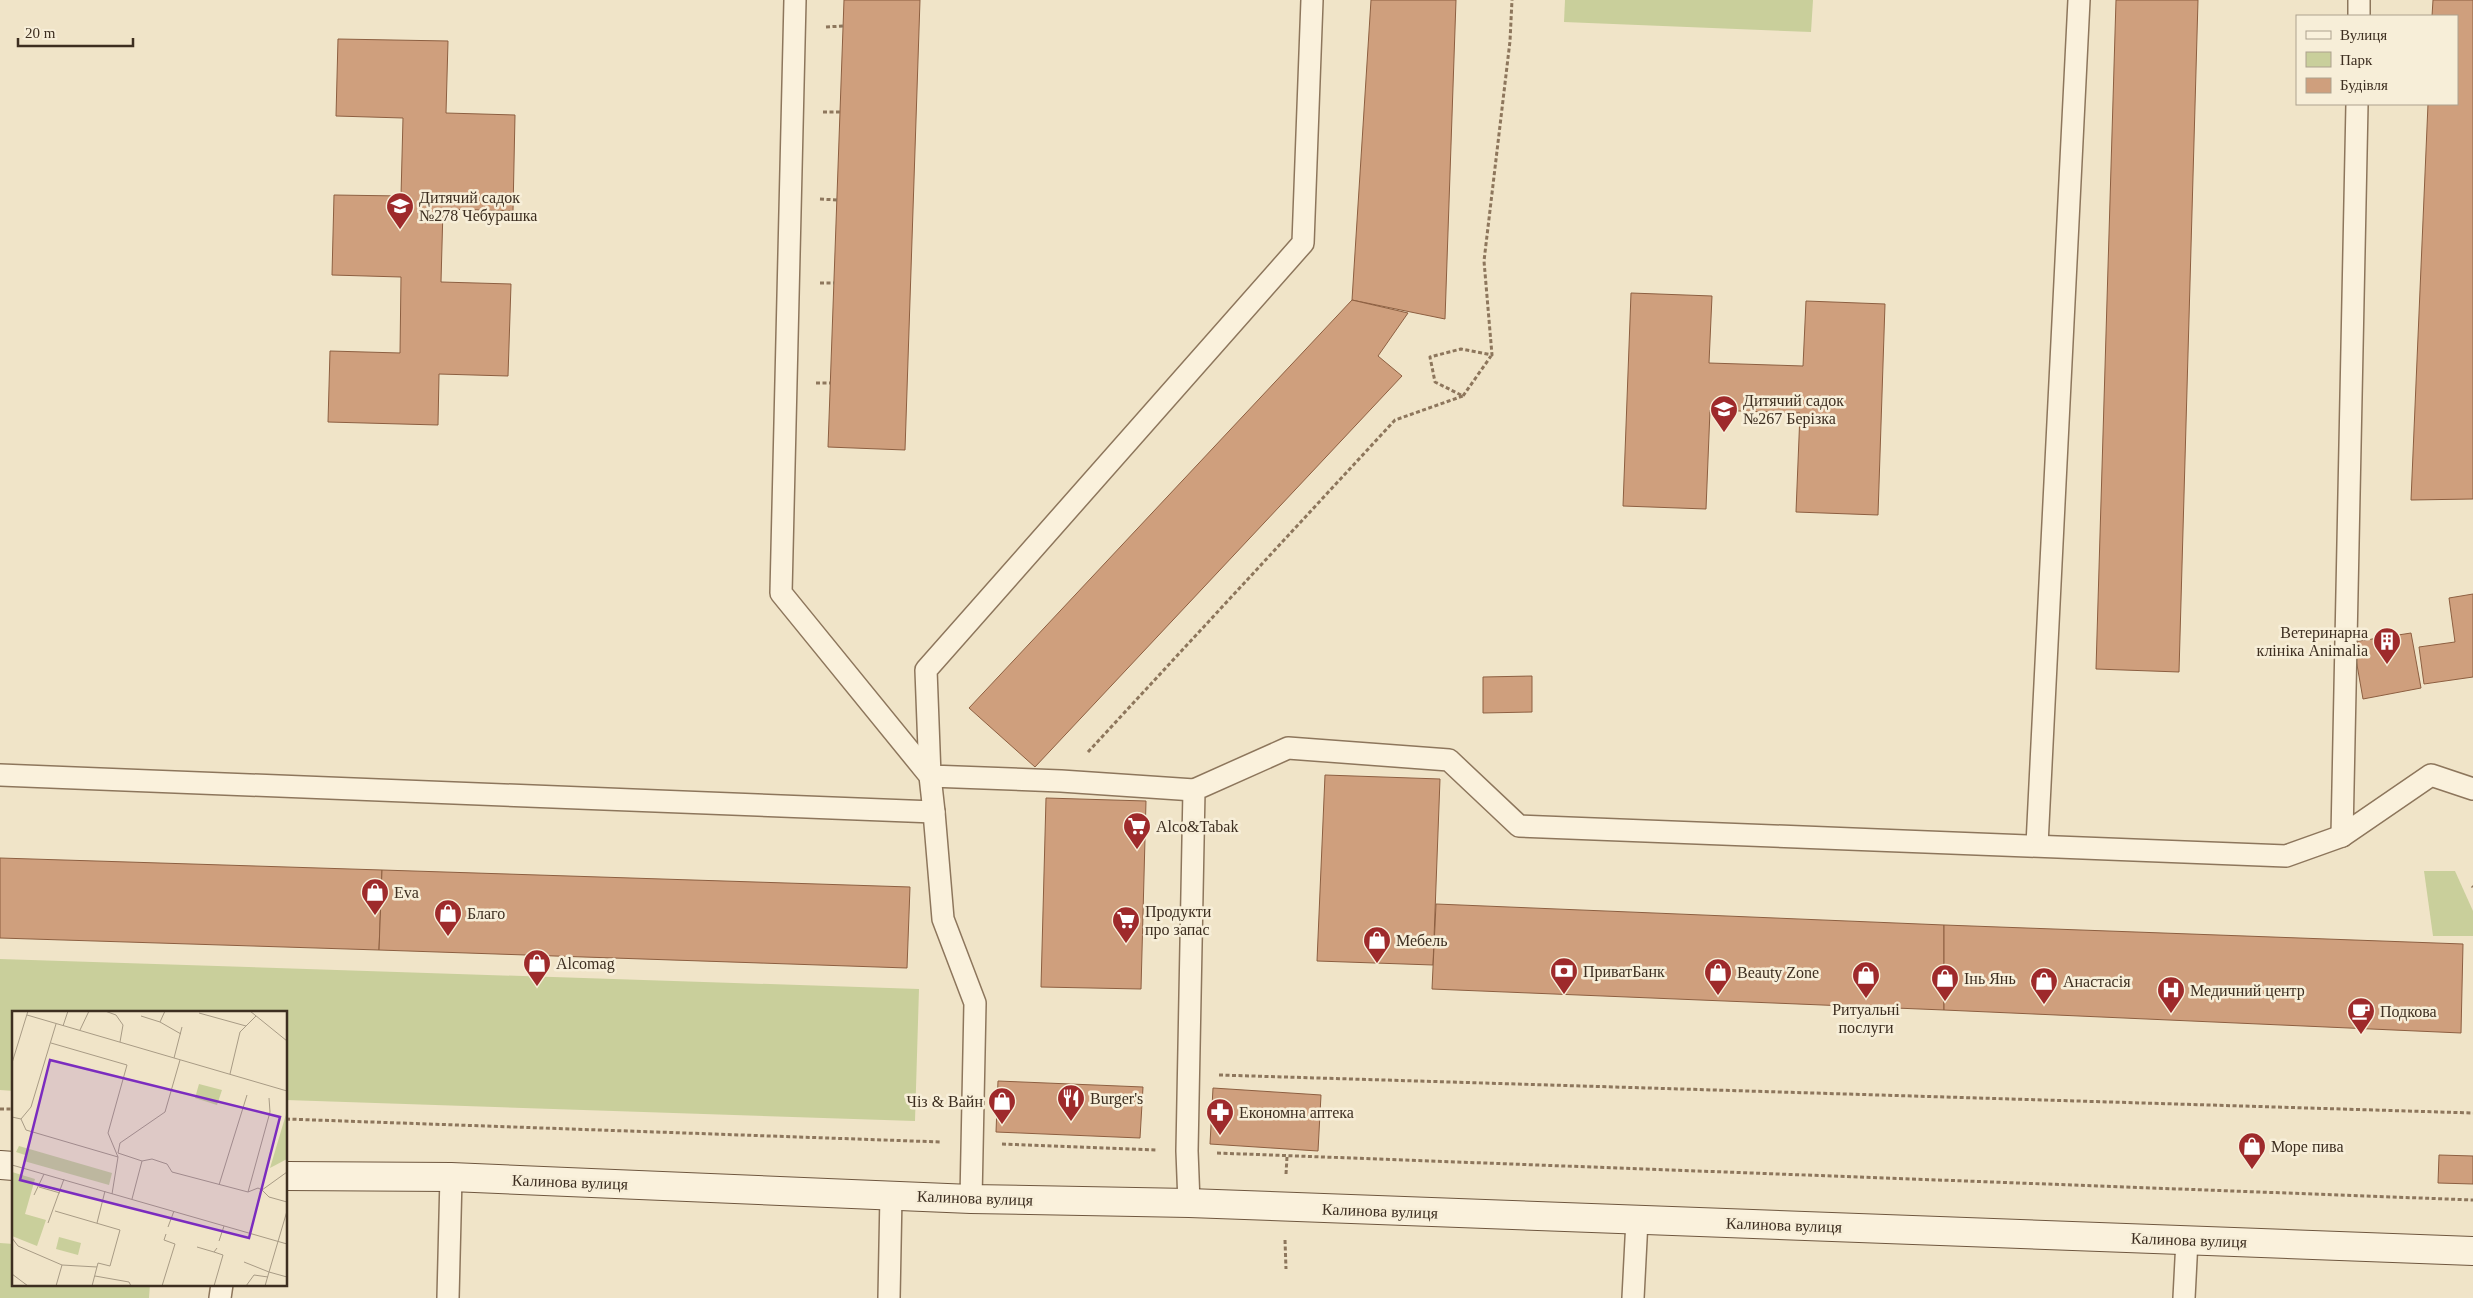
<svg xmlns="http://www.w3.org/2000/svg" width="2473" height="1298" font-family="'Times New Roman',serif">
<rect width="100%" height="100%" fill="#f0e4c8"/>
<!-- green -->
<g fill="#c9cf9b">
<path d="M1565 0H1813L1811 32 1564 22Z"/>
<path d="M2424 871H2455L2473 911V936H2433Z"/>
<path d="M0 959 919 989 915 1121 286 1100V1012H14V1091L0 1090Z"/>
<path d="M0 1243 14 1244V1284H150L149 1298H0Z"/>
</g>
<!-- building -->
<g fill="#cf9f7d" stroke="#8d5f41">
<path d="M844 0H920L905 450 828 447Z"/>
<path d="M1371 0H1456L1445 319 1352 300Z"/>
<path d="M2116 0H2198L2179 672 2096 669Z"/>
<path d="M2433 0H2473V499L2411 500 2428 104H2457V16H2432Z"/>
<path d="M338 39 448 41 446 113 515 115 513 211 443 209 441 282 511 284 508 376 439 374 438 425 328 422 330 351 400 353 401 277 332 275 334 195 401 196 403 118 336 116Z"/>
<path d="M1631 293 1712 296 1709 363 1803 366 1806 301 1885 304 1878 515 1796 512 1800 413 1710 410 1706 509 1623 506Z"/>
<path d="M1352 300 1408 313 1378 356 1402 376 1035 767 969 708Z"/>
<path d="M2473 594V677L2424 684 2419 647 2455 642 2449 598Z"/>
<path d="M2411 633 2421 688 2363 699 2353 642Z"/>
<path d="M1532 676V712L1483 713V677Z"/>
<path d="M1325 775 1440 779 1433 965 1317 961Z"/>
<path d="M1046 798 1146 801 1141 989 1041 987Z"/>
<path d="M0 858 382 870 379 950 0 938Z"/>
<path d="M382 870 910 887 907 968 379 950Z"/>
<path d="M1436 904 1944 925V1010L1432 989Z"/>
<path d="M1944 925 2463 944 2461 1033 1944 1010Z"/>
<path d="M998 1081 1143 1087 1140 1138 996 1132Z"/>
<path d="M1213 1088 1321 1095 1318 1151 1210 1144Z"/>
<path d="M2439 1155 2473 1156V1184L2438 1183Z"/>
</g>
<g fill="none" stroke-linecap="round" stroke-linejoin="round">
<!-- service casing -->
<g stroke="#8d765c" stroke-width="24">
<g id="service">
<path d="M2359 16V0"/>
<path d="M2357 104 2342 836 2431 775 2473 789"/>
<path d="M0 775 934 812 930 776 781 593 795 0"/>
<path d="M1194 790 1061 781 930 776 926 670 1303 243 1312 0"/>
<path d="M934 812 943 919 975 1003 971 1199"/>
<path d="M2037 845 2079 0"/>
<path d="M1189 1203 1187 1151 1194 790 1288 748 1449 760 1519 826 2286 856 2342 836"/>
<path d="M220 1298 222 1284"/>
<path d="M448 1298 451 1177"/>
<path d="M889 1298 891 1195"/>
<path d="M1633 1298 1637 1220"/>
<path d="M2184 1298 2187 1240"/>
</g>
</g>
<!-- secondary casing -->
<g stroke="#6f573f" stroke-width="30">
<g id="secondary">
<path d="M0 1165 14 1166"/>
<path d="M286 1176 451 1177 971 1199 1189 1203 2473 1251"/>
</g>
</g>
<!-- path -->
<g stroke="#8d765c" stroke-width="3" stroke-dasharray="4 2.5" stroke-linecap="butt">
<path d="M826 27 843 26"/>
<path d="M823 112H840"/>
<path d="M820 199 837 200"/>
<path d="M820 283H834"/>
<path d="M816 383H830"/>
<path d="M1463 396 1491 356"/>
<path d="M1088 752 1395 420 1463 396 1435 382 1430 357 1461 349 1492 355 1484 261 1510 41 1512 0"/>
<path d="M2472 886 2473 887"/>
<path d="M1219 1075 2473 1113"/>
<path d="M0 1109H14"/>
<path d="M286 1119 941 1142"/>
<path d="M1002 1144 1156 1150"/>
<path d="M1217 1153 2473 1200"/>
<path d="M1286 1174 1287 1157"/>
<path d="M1285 1240 1286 1269"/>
</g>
<!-- service -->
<use href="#service" stroke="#faf1dc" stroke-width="21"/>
<!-- secondary -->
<use href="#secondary" stroke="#faf1dc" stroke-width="28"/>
</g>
<!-- icons -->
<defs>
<g id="school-pin" transform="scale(1.4375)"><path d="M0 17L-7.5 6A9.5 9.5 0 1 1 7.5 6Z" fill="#9e2a2b" stroke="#f7eed8"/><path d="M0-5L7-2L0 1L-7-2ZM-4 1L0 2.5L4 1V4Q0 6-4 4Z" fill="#fff"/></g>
<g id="building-pin" transform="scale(1.4375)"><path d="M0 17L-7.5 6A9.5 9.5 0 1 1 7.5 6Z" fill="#9e2a2b" stroke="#f7eed8"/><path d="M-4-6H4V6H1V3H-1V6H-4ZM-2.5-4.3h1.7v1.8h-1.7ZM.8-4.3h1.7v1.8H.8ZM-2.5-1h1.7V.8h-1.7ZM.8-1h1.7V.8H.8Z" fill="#fff"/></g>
<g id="supermarket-pin" transform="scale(1.4375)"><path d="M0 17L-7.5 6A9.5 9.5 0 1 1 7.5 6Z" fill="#9e2a2b" stroke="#f7eed8"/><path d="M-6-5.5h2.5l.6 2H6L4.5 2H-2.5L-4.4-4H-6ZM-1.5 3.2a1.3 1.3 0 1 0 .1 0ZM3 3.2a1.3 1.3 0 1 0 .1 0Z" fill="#fff"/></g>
<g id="shop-pin" transform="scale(1.4375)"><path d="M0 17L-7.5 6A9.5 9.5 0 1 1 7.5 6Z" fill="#9e2a2b" stroke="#f7eed8"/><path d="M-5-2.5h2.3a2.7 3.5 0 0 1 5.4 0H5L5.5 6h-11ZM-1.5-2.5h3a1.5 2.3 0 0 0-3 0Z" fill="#fff"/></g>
<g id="bank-pin" transform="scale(1.4375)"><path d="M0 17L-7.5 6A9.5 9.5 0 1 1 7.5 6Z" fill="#9e2a2b" stroke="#f7eed8"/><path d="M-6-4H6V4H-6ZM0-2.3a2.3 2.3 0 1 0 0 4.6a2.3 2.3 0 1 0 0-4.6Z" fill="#fff"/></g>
<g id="hospital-pin" transform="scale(1.4375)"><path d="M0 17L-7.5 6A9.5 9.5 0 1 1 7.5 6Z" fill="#9e2a2b" stroke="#f7eed8"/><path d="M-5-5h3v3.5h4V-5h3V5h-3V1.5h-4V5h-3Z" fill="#fff"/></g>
<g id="cafe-pin" transform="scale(1.4375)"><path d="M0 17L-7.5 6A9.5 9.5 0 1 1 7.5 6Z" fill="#9e2a2b" stroke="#f7eed8"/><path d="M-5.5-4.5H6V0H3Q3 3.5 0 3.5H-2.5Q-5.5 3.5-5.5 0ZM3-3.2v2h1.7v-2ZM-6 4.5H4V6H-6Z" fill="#fff"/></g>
<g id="restaurant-pin" transform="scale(1.4375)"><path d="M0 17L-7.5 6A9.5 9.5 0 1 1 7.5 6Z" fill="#9e2a2b" stroke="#f7eed8"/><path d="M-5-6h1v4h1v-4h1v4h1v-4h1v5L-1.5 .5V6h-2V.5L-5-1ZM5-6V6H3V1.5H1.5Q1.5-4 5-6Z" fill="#fff"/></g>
<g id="pharmacy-pin" transform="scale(1.4375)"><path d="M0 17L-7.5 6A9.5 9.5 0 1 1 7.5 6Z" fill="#9e2a2b" stroke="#f7eed8"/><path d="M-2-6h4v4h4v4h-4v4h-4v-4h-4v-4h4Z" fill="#fff"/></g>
</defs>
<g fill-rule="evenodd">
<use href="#school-pin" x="400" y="206"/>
<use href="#school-pin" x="1724" y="409"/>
<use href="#building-pin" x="2387" y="641"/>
<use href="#supermarket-pin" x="1137" y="826"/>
<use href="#shop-pin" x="375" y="892"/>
<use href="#shop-pin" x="448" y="913"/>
<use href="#supermarket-pin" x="1126" y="920"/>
<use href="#shop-pin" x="1377" y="940"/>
<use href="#shop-pin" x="537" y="963"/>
<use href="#bank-pin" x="1564" y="971"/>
<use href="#shop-pin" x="1718" y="972"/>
<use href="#shop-pin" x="1866" y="975"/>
<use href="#shop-pin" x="1945" y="978"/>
<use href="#shop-pin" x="2044" y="981"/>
<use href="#hospital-pin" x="2171" y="990"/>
<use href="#cafe-pin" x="2361" y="1011"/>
<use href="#restaurant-pin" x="1071" y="1098"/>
<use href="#shop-pin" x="1002" y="1101"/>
<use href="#pharmacy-pin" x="1220" y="1112"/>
<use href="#shop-pin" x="2252" y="1146"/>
</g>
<g text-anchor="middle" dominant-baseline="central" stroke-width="5" stroke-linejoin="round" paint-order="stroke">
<!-- poi labels -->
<g font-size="16" fill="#3d2e20" stroke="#f7eed8" text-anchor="start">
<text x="419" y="197">Дитячий садок<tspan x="419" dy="18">№278 Чебурашка</tspan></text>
<text x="1743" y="400">Дитячий садок<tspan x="1743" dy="18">№267 Берізка</tspan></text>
<text x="2368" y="632" text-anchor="end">Ветеринарна<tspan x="2368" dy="18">клініка Animalia</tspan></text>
<text x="1156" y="826">Alco&amp;Tabak</text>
<text x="394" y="892">Eva</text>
<text x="1145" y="911">Продукти<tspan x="1145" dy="18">про запас</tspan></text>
<text x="467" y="913">Благо</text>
<text x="1396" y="940">Мебель</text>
<text x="556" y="963">Alcomag</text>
<text x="1583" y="971">ПриватБанк</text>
<text x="1737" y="972">Beauty Zone</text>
<text x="1964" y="978">Інь Янь</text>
<text x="2063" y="981">Анастасія</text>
<text x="2190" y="990">Медичний центр</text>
<text x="1866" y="1009" text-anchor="middle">Ритуальні<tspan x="1866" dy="18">послуги</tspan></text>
<text x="2380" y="1011">Подкова</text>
<text x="1090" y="1098">Burger's</text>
<text x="983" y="1101" text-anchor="end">Чіз &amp; Вайн</text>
<text x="1239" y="1112">Економна аптека</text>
<text x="2271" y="1146">Море пива</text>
</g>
<!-- street labels -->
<g font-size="16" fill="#3d2e20" stroke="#f7eed8">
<text transform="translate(570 1182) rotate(2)">Калинова вулиця</text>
<text transform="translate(975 1198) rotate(2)">Калинова вулиця</text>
<text transform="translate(1380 1211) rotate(2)">Калинова вулиця</text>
<text transform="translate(1784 1225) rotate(2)">Калинова вулиця</text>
<text transform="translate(2189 1240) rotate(2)">Калинова вулиця</text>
</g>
</g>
<!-- overview -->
<g transform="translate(12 1011)">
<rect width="275" height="275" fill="#f0e4c8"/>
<path d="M187 73 210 79 205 94 183 87ZM275 100V148L258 157ZM7 135 100 162 97 174 12 150 13 144 4 141ZM0 161 23 168 13 203 34 209 25 235 0 225ZM47 226 69 232 66 244 44 238Z" fill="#c9cf9b"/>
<path fill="none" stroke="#a89b85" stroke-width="1" d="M93 0 104 4 111 14 108 31M238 0 275 30M187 2 234 15M15 4 275 80M129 5 148 11 153 0M148 11 169 23M51 15 56 0M68 19 77 0M162 47 170 16M0 52 16 0M218 63 228 21 244 5M0 106 9 108 14 119 106 146 96 122 115 54 39 32M9 108 19 96 44 13M130 150 106 142 108 132 153 101 168 49M0 154 275 233M275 161 250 179 257 186 275 191M207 174 235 84M27 176 48 182M250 179 246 177 236 181 258 101 257 87M100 183 106 146M22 184 32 163M120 188 130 150 140 148 155 153 160 161 236 181M43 200 108 219 98 255 86 252 80 275M36 212 52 168M85 212 93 180M156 216 162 200M0 227 6 235 50 254M207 230 212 215M185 236 202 241 205 237M232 251 257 261 275 200M0 263 16 275M83 265 117 271 119 275M44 275 50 254 85 256M150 275 163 233 152 229 154 223M202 275 211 244 202 241M234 275 242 264 256 266M253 275 257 261 275 266"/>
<path fill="#7b2cbf" fill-opacity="0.15" stroke="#7b2cbf" stroke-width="2.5" d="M38 49 268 106 237 227 8 169Z"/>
<rect width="275" height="275" fill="none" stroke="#3d2e20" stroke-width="2.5"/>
</g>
<!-- legend -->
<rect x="2296" y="15" width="162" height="90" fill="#f7eed8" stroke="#ada18e"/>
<rect x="2306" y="31" width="25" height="8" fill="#faf1dc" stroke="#ada18e"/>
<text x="2340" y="40" font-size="15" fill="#3d2e20">Вулиця</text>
<rect x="2306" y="52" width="25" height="15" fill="#c9cf9b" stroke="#ada18e"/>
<text x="2340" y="65" font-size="15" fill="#3d2e20">Парк</text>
<rect x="2306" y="78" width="25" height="15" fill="#cf9f7d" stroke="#ada18e"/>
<text x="2340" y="90" font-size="15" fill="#3d2e20">Будівля</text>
<!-- scale -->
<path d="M18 38v8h115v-8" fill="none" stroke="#3d2e20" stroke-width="2.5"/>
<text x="25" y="38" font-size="15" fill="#3d2e20" stroke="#f7eed8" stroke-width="4" paint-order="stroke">20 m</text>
</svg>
